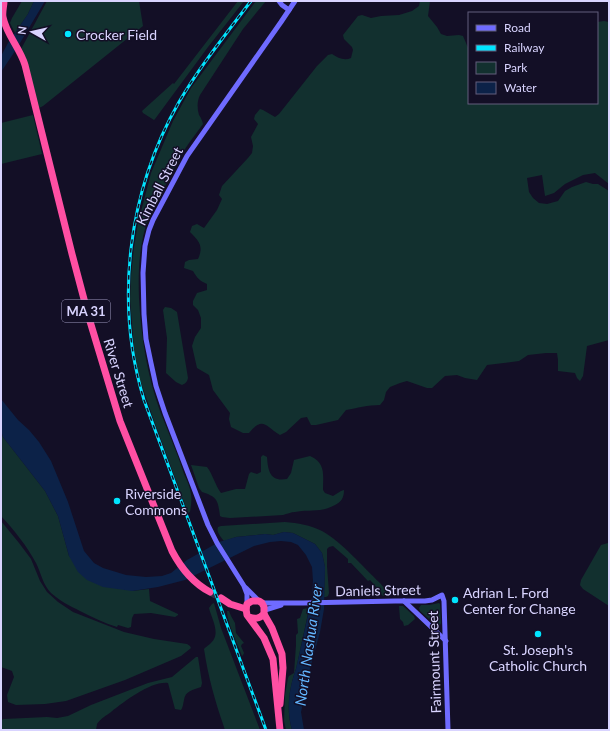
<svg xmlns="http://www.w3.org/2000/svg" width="610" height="731" font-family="Lato,sans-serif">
<rect width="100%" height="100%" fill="#130f26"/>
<!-- green -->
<g fill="#12302f">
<path d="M22 1H34L28 14 15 33 10 23 12 18Z"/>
<path d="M47 1H139L143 26 43 106 37 109 25 65 26 58 22 54 20 51Z"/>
<path d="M238 1H244L208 47 155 119 154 120 143 113 142 111 173 83 174 84Z"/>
<path d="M256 1H266L243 29 200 95C197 101 197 108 199 115 201 118 202 120 203 124L189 143 181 155 149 217C139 242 138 271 139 298 141 336 147 375 160 411 168 432 177 452 184 474 187 480 190 487 191 494 192 500 191 506 190 512L188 513 153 418 139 377 134 348 130 299 131 276 134 247 138 223 151 173 173 121 191 88Z"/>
<path d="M420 1H430L428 16 437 27 441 34 447 36 459 35 463 36 469 50V103H597V22L604 21 609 22V184L595 173 583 175 565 184 554 193 545 196 542 175 527 178 529 192 533 198 539 203 547 204 558 201 565 191 572 187 586 182 593 184H598L609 191V340L587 346 583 376 580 381 577 378 575 373 558 371V360L557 353H546L528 355 519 361 487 365 477 380 465 378 457 375 445 376 432 388H427L407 381 400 383 390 387 386 392 384 400 380 405C368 405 357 408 346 410L338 420 316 425H311L307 417 301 418 286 432 280 435C265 426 263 416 249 433H243L231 427 229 419 230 413 213 390 209 375 197 368 192 346 195 337 201 328V318L198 310 193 305V301L197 293 207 290V284C200 281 197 278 193 271L184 268 185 262 189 260 198 259C204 246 199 241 190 232L192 226 197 224 204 228 217 210 222 199 219 195 222 186 248 158 252 153 253 146 251 137 258 124 254 119 255 115 260 109 263 110 275 117 279 114 317 66 328 55 332 54C338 58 344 61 351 58L353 50 352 47 344 39 343 35 358 16 362 15 371 18 381 16 399 15 412 11 419 6Z"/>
<path d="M33 115 42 154 1 164V123Z"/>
<path d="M165 307 171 308 177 312 188 378C187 382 186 383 182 385L176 382 166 373 167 338 163 310Z"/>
<path d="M1 430 3 437 45 491 58 516 69 556 132 591 149 589 150 601 178 614V615L175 617 151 613 134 614 132 618 131 627 128 628 118 625 117 627C104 623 92 617 80 611 70 606 60 601 51 593 43 585 41 573 36 563 27 546 14 530 1 516Z"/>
<path d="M263 455 267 457C268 471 270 482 287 479L291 473 294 460 310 456C326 463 323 475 323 490L325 493 333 496 341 491 344 490C344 498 341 502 335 505 320 513 311 509 295 512 291 512 287 514 283 515L230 518 222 517 220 516C218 501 218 497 202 492L199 488 191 465 207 467C213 475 215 485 221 493L236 489H245L249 474 251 472 257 474 261 472V457Z"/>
<path d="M1 521 19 543 31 559 40 581 47 592 58 602 73 612 124 632 154 639 187 644 190 646 191 648 181 656 125 680 66 701 45 704 16 705 8 702 7 695 14 677 12 671 1 667Z"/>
<path d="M285 522C298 523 310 525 322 531 342 542 363 567 380 583 383 587 388 591 386 596H383L381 594 380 591 370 580 368 581 351 563H348V559L333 546 329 547 327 549V566L329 593 328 596 326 597H324L325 567 322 553 315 544 293 533 284 532 273 535 265 534 236 537 224 541C221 537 216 532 218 527L221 526Z"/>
<path d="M608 543H609V606L583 589 580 585 581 580 601 545Z"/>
<path d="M214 603 221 628 260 730H225L224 727C215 701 208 676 204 649 207 646 212 643 214 639 219 630 211 617 209 608L212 604Z"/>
<path d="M439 603 440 604 441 623 440 625 437 626 420 611 419 608 421 605H429Z"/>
<path d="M399 606H403L414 616 415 619 408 625 404 626 403 622 400 619Z"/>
<path d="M308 608 309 609 296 669C289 688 286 710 292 730H286L284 721 285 695 288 678 289 676 294 673 296 645V635L298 633 297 619 300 618 303 609Z"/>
<path d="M227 611H229L231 616 235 623 236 633 244 643 242 644 241 646 244 653 243 655 242 656C238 645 227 622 227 611Z"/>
<path d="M196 657H198L202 683 201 687C193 690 185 691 184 700 183 704 183 707 181 710L175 709 168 683C151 681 125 701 111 712 107 715 100 719 97 724 97 725 96 729 96 730H1V720L4 719 47 717 57 718 68 716 91 705 148 683 172 677Z"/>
</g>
<!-- water -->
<g fill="#0c2248">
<path d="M34 1H45L17 48 1 72V56L8 43 28 14Z"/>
<path d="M1 399 18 420 29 430 39 442 51 461 68 502 84 551 94 563 103 568 126 575 146 577 162 576 171 573 187 560 219 542 236 537 265 534 273 535 284 532 293 533 315 544 322 553 325 567 324 609 320 632 308 676 303 703 301 712 304 730H292C286 710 289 688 296 669L312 597 313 581 312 567 306 555 298 545 291 542 281 541 270 542 254 546 185 580 158 587 132 591 103 587 87 580 78 572 69 556 58 516 45 491 3 437 1 430Z"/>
</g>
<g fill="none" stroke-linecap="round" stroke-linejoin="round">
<!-- highway-tunnel -->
<path stroke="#312d47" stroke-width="7" stroke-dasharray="7 3.5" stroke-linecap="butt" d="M210 592 221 598"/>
<!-- secondary -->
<g stroke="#6f6bff" stroke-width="5">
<path d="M279 1 282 5 289 10"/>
<path d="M246 588 259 601"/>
<path d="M404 601 446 641"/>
<path d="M262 603H303L395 601H425L432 600 442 595 444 601 448 730"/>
<path d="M247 604V594L244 586 217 543 208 525 165 413 156 386 151 363 146 339 144 314 143 273 145 246 149 230 153 220 187 156 281 22 295 1"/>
<path d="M265 610 281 605"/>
</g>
<!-- highway -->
<g stroke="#ff4fa3" stroke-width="7">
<path d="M4 1C4 6 2 12 3 17 6 34 20 48 25 65L72 254 89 318 120 421 172 551C181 568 193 583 210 592"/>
<path d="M221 598 230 604 246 609"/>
<path d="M264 614 272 628 282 654 283 668 280 704"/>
<path d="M249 617C255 619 259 619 264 614V607L262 603 259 601H252L247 604 246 609 247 615 264 638 273 659 280 730"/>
</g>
<!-- rail casing -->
<g stroke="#00e5ff" stroke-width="3">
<path id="rail" d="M251 1C226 34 200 66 179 102 128 191 114 302 144 400L266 730"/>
</g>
<!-- rail -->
<use href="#rail" stroke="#130f26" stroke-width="1.5" stroke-dasharray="4.5" stroke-linecap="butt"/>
</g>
<!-- markers -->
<g fill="#00e5ff" stroke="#130f26" stroke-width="1.5">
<circle cx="68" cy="34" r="4"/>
<circle cx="117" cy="501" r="4"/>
<circle cx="455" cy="600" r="4"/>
<circle cx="538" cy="634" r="4"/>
</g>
<g text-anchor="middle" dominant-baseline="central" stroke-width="3" stroke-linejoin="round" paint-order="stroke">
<!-- shield labels -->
<rect fill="#130f26" stroke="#9e99be" stroke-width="1" x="62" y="300" width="48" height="22" rx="3"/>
<g font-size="13" font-weight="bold" fill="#d9d4ff">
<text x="86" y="311">MA 31</text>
</g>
<!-- poi labels -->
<g font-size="14" fill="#d9d4ff" stroke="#130f26" text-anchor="start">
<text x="76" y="34">Crocker Field</text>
<text x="125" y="493">Riverside<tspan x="125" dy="16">Commons</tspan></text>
<text x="463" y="592">Adrian L. Ford<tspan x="463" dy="16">Center for Change</tspan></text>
<text x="538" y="649" text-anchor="middle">St. Joseph's<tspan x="538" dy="16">Catholic Church</tspan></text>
</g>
<!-- street labels -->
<g font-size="14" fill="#d9d4ff" stroke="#130f26">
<text transform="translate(159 186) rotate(-63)">Kimball Street</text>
<text transform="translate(119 373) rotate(73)">River Street</text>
<text transform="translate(378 590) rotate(-1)">Daniels Street</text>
<text transform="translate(434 662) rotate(-92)">Fairmount Street</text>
</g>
<!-- water labels -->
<g font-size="15" font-style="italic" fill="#62b6ff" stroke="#130f26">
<text transform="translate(308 645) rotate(-82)">North Nashua River</text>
</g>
</g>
<!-- border -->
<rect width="610" height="731" fill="none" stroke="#d9d4ff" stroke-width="4"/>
<!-- legend -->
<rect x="468" y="12" width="130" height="92" fill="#130f26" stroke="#625e7d"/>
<rect x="476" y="25" width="20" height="6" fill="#6f6bff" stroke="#625e7d"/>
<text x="504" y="32" font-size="12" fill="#d9d4ff">Road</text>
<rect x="476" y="45" width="20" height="6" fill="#00e5ff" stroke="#625e7d"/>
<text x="504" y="52" font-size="12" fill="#d9d4ff">Railway</text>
<rect x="476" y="62" width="20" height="12" fill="#12302f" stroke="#625e7d"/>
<text x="504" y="72" font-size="12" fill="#d9d4ff">Park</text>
<rect x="476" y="82" width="20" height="12" fill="#0c2248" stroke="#625e7d"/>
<text x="504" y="92" font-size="12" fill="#d9d4ff">Water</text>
<!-- north arrow -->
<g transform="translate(32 32) rotate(278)" stroke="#130f26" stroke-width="3" paint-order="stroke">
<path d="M0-3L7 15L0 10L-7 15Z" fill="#d9d4ff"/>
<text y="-6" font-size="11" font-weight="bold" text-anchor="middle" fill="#d9d4ff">N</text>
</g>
</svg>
